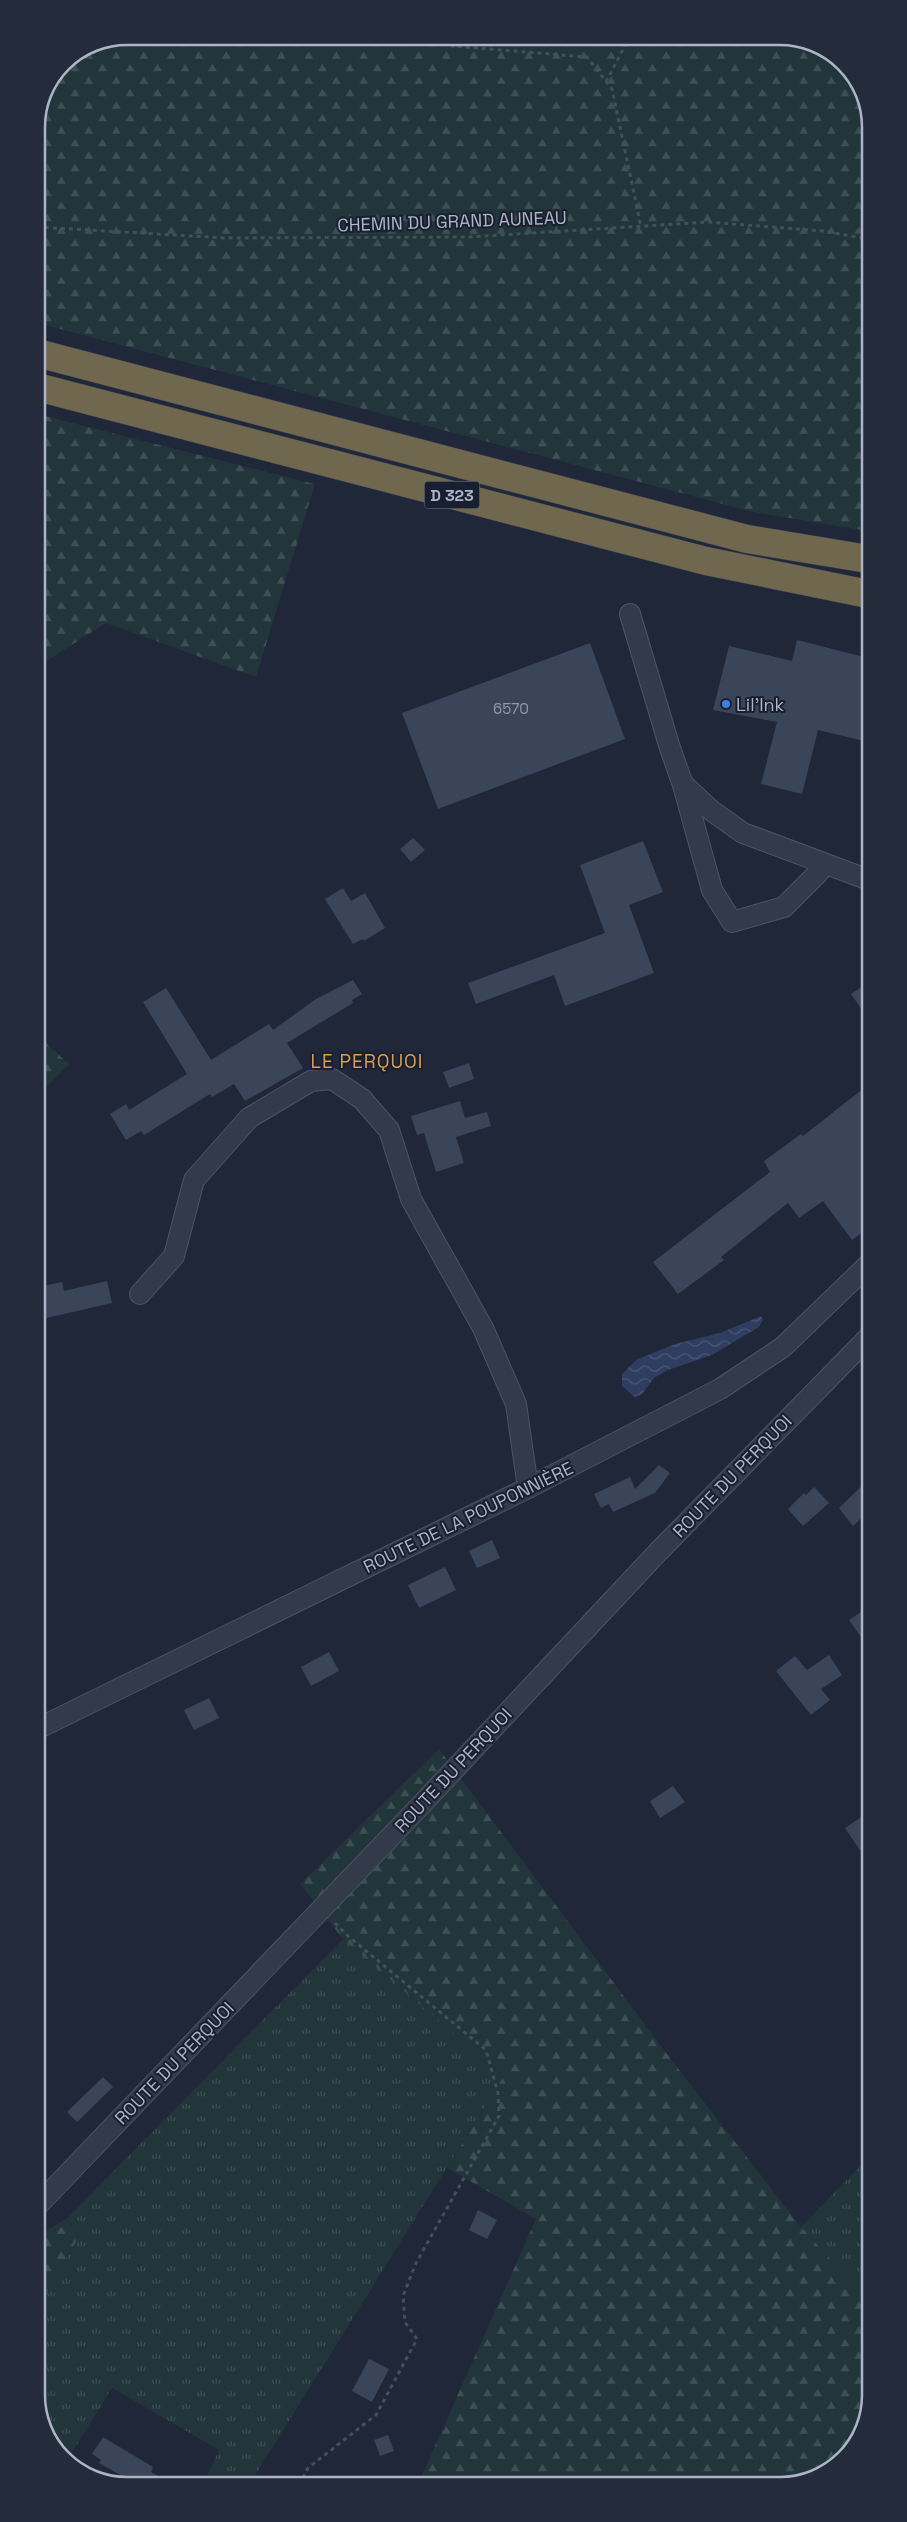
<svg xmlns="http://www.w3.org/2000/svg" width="907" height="2522" font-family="'Space Grotesk',sans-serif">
<defs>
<pattern id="grass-tufts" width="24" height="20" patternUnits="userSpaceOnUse" patternTransform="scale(1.25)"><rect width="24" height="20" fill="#21353a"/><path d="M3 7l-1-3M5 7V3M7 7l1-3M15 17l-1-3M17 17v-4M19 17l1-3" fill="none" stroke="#3f5055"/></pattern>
<pattern id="forest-firs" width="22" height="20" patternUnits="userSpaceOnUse" patternTransform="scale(1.25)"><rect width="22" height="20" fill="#21353a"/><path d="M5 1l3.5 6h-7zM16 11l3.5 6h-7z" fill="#3f5055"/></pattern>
<pattern id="water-waves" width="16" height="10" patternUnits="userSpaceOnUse" patternTransform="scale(1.25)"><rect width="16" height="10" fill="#2f3e60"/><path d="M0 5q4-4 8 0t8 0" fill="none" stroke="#4a5875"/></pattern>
</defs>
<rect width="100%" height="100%" fill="#1f2739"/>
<!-- grass -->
<g fill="url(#grass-tufts)">
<path d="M343 1939 504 2076 249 2485H203L219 2450 112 2388 67 2461 39 2419V2306L79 2236 66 2219Z"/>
<path d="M870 2156 871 2303 801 2227Z"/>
</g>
<!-- forest -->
<g fill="url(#forest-firs)">
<path d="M127 36H786L836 55 868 103V531L753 512 37 323 36 121 63 63 92 43Z"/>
<path d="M37 414 315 484 256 677 106 623 37 667Z"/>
<path d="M38 1036 69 1064 38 1096Z"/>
<path d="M439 1749 673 2062 801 2227 871 2303V2396L852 2450 804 2483 418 2484 536 2219 447 2168 504 2076 343 1939 300 1884Z"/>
<path d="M66 2219 79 2236 39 2306V2235Z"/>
</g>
<!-- water -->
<path fill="url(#water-waves)" d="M761 1316 763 1320 759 1327 712 1355 668 1370 654 1378 642 1394 635 1397 622 1386V1374L636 1360 675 1344 720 1333Z"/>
<!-- building -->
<g fill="#3b4559">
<path d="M797 640 868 658V742L818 730 802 794 761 784 777 722 713 710 729 646 792 661Z"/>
<path d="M590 643 625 739 438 809 402 713Z"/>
<path d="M413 838 425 850 411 862 400 849Z"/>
<path d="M643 841 663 892 629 905 654 973 565 1006 554 975 476 1004 468 983 605 933 580 865Z"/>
<path d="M343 888 351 901 365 893 385 928 364 941 363 939 353 944 325 899Z"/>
<path d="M353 980 362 994 352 1000 353 1003 287 1043 303 1068 245 1101 234 1084 212 1097 210 1094 144 1135 141 1131 126 1140 110 1114 126 1104 129 1110 187 1074 143 1002 166 988 211 1060 269 1024 273 1030 316 999Z"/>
<path d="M869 982V1020L851 994Z"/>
<path d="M469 1063 474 1079 449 1088 443 1072Z"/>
<path d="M869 1084V1227L852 1240 823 1201 799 1218 788 1203 721 1257 724 1260 678 1294 653 1262 770 1172 764 1161 801 1134 803 1136Z"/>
<path d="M460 1101 465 1118 487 1112 491 1126 456 1137 464 1163 436 1172 424 1133 417 1135 411 1116Z"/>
<path d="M107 1281 112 1303 38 1320V1287L62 1282 64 1291Z"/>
<path d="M659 1465 670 1473 655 1493 613 1512 609 1504 601 1508 594 1494 630 1477 635 1489Z"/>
<path d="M869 1479 870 1510 853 1526 839 1508Z"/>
<path d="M814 1487 829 1503 803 1526 788 1509 804 1493 806 1495Z"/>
<path d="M492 1540 500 1558 477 1568 469 1551Z"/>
<path d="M445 1567 456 1590 419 1608 408 1585Z"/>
<path d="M870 1606V1650L849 1620Z"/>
<path d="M329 1652 339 1671 311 1686 301 1667Z"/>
<path d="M829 1655 842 1675 821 1689 830 1700 811 1715 776 1671 795 1656 807 1670Z"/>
<path d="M209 1698 219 1718 194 1730 184 1710Z"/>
<path d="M673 1786 685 1802 660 1818 650 1801Z"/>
<path d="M870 1811V1865L845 1828Z"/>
<path d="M103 2077 113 2087 77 2122 67 2112Z"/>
<path d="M478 2210 497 2220 487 2239 469 2230Z"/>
<path d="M369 2359 389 2369 372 2402 352 2391Z"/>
<path d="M388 2435 394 2451 380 2456 374 2440Z"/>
<path d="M103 2437 153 2467 151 2472 174 2485H138L99 2463 101 2460 92 2454Z"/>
</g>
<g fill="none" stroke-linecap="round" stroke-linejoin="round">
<!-- minor casing -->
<g stroke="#4d5464" stroke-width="22">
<g id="minor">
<path d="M630 614 669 745 683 785 712 890 732 922 784 907 819 872 823 863"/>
<path d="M684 785 712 811 743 833 869 880"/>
<path d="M140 1294 174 1256 194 1180 249 1118 311 1081 332 1079 362 1099 389 1130 411 1199 483 1328 516 1404 528 1488"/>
<path d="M39 1728 528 1488 720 1389 783 1347 869 1264"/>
<path d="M39 2204 421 1805 658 1552 869 1337"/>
</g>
</g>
<!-- highway casing -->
<g stroke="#3a4151" stroke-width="29">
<g id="highway">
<path d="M37 353 747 539 868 559"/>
<path d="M37 387 706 561 868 594"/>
</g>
</g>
<!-- path -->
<g stroke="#3f5258" stroke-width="3" stroke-dasharray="4 4" stroke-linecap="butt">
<path d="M450 36 452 46 587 57 612 89 641 227"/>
<path d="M606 82 630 36"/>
<path d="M37 227 225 238 469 237 708 222 823 231 868 239"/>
<path d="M299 2485 308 2468 376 2415 417 2339 405 2322 403 2296 416 2263 499 2116 498 2093 486 2050 348 1936 334 1922"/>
</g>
<!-- minor -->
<use href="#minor" stroke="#333a4a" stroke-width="20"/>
<!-- highway -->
<use href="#highway" stroke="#70674f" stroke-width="28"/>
</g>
<!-- markers -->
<circle fill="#3f7fe0" stroke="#181f2e" stroke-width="2" cx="726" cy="704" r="5"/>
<g text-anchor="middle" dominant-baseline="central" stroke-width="4" stroke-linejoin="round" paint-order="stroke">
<!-- number labels -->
<g font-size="15" fill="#9098ab">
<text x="511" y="708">6570</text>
</g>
<!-- shield labels -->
<rect fill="#181f2e" stroke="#808798" stroke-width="1" x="424.5" y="481.5" width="55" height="27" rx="4"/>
<g font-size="16" font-weight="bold" fill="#adb4c6">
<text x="452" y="495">D 323</text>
</g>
<!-- street labels -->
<g font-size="18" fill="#adb4c6" stroke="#181f2e">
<text transform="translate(452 221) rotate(-2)">CHEMIN DU GRAND AUNEAU</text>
<text transform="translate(732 1476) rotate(-46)">ROUTE DU PERQUOI</text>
<text transform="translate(468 1517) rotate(-26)">ROUTE DE LA POUPONNIÈRE</text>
<text transform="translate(453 1770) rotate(-47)">ROUTE DU PERQUOI</text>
<text transform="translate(174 2063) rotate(-46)">ROUTE DU PERQUOI</text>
</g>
<!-- poi labels -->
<g font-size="18" fill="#adb4c6" stroke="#181f2e" text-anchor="start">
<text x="736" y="704">Lil’Ink</text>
</g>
<!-- neighbourhood labels -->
<g font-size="19" letter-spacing="1" fill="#da9d54" stroke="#181f2e">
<text x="367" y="1061">LE PERQUOI</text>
</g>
</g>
<!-- crop -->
<path d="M0 0H907V2522H0ZM127 45H780A82 82 0 0 1 862 127V2395A82 82 0 0 1 780 2477H127A82 82 0 0 1 45 2395V127A82 82 0 0 1 127 45Z" fill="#242b3a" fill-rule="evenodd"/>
<path fill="none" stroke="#adb4c6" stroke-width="2.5" d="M127 45H780A82 82 0 0 1 862 127V2395A82 82 0 0 1 780 2477H127A82 82 0 0 1 45 2395V127A82 82 0 0 1 127 45Z"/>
</svg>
